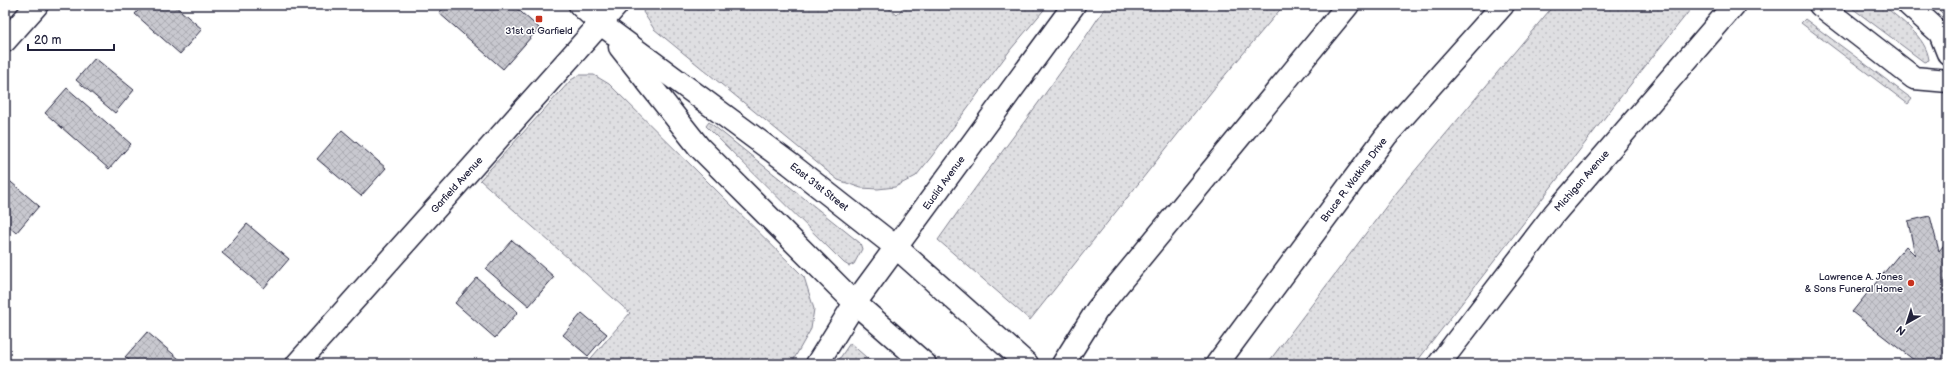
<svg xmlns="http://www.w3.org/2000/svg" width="1953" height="369" font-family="'Balsamiq Sans',sans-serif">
<defs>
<pattern id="grass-dots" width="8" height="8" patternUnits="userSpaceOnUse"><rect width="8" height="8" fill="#dfdfe2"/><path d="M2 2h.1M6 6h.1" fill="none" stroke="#bfbfc3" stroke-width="1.8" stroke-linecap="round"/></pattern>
<pattern id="forest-firs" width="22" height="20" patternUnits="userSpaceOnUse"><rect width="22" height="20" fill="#dfdfe2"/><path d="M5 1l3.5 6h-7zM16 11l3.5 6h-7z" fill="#bfbfc3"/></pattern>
<pattern id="building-cross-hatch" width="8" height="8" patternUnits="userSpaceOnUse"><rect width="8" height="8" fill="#c8c8cf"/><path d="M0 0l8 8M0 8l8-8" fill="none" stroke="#acacb3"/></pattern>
</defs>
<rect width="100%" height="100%" fill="#fff"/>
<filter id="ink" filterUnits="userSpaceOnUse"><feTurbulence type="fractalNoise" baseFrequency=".025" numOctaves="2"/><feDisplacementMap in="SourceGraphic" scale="8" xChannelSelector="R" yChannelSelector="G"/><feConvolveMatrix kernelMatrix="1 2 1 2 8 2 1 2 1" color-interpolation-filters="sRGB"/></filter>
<g filter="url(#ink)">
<!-- grass -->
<g fill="url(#grass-dots)" stroke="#80808e">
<path d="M646 5H885L897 15 905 5H1048L1011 49 932 156 916 176 895 187 878 189 861 188 838 180 654 29 643 12Z"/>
<path d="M1107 5H1284L1216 86 1030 320 938 240C993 161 1054 86 1107 5Z"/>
<path d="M1554 5H1694L1619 99 1415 364H1267L1397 192Z"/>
<path d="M1848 5H1883C1900 20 1926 36 1929 60L1924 62Z"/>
<path d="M1933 5H1945L1948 8V18Z"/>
<path d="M1805 19 1912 99 1908 104 1801 23Z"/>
<path d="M579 75H594L609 84 804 277 814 309 811 329 791 364H744L720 359 717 364H586L630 313 480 180 571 80Z"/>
<path d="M709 122 860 243 862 249 854 264 849 266 844 263 706 126Z"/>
<path d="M850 343 874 364H836Z"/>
</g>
<!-- forest -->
<path fill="url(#forest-firs)" stroke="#80808e" d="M720 359 744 364H717Z"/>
<!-- building -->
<g fill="url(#building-cross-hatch)" stroke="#22223b">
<path d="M143 5H174L202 29 180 54 135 14Z"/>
<path d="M446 5H513L539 28 503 69 439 13Z"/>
<path d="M95 58 134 90 115 113 76 80Z"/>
<path d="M67 88 131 144 109 169 45 113Z"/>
<path d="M342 130 386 168 361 196 317 159Z"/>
<path d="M5 177 39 206 16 233 5 223Z"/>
<path d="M1930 216 1939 251 1948 240V364H1919L1852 312 1906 246 1915 255 1908 221Z"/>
<path d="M247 224 289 259 264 288 222 253Z"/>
<path d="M512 240 554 277 529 306 486 269Z"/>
<path d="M477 278 518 312 495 338 455 303Z"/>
<path d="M582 313 607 334 588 356 563 335Z"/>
<path d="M147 332 185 364H134L125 357Z"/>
</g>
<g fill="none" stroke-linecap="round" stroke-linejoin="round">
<!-- minor casing -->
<g stroke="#22223b" stroke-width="25">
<g id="minor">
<path d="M5 41 37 5"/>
<path d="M297 364 617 5"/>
<path d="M817 364 855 303 1074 5"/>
<path d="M1439 364 1554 214 1734 5"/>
</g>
</g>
<!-- major casing -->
<g stroke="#22223b" stroke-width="25">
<g id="major">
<path d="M580 5 601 24 790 164 897 248 1027 364"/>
<path d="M1820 5 1914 78 1948 81"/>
<path d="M1909 5 1940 33 1948 53"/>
<path d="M620 47 699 147 855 303 925 364"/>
</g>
</g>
<!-- highway casing -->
<g stroke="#22223b" stroke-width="25">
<g id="highway">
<path d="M1063 364 1097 310 1348 5"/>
<path d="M1217 364 1386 136 1503 5"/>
</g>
</g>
<!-- minor -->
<use href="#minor" stroke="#fff" stroke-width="22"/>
<!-- major -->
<use href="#major" stroke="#fff" stroke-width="22"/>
<!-- highway -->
<use href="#highway" stroke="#fff" stroke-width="22"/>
</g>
</g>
<!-- markers -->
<g fill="#c8321e" stroke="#fff" stroke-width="1.5">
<rect x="535" y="15" width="8" height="8" rx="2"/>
<circle cx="1911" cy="283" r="4"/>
</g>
<g text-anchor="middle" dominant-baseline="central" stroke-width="3" stroke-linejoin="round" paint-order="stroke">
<!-- poi labels -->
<g font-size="10" fill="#22223b" stroke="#fff">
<text x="539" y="31">31st at Garfield</text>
<text x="1903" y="277" text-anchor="end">Lawrence A. Jones<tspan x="1903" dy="12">&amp; Sons Funeral Home</tspan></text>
</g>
<!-- street labels -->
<g font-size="10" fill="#22223b" stroke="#fff">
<text transform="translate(1354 180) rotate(-53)">Bruce R. Watkins Drive</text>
<text transform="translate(1582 181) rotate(-49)">Michigan Avenue</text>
<text transform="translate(944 183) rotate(-54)">Euclid Avenue</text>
<text transform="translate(457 185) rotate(-48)">Garfield Avenue</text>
<text transform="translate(819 187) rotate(38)">East 31st Street</text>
</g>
</g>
<!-- margin -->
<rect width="1953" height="369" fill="none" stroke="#fff" stroke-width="20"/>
<rect x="10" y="10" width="1933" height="349" fill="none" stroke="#22223b" stroke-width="1.5" filter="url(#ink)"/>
<!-- north arrow -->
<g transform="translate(1907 323) rotate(219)" stroke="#ffffff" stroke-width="3" paint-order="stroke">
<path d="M0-3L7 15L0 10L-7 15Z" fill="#22223b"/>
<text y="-6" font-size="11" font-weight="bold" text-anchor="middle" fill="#22223b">N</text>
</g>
<!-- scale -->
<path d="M28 44v6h86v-6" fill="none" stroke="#22223b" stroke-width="2"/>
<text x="34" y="44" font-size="12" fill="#22223b" stroke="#ffffff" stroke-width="3" paint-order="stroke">20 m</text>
</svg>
